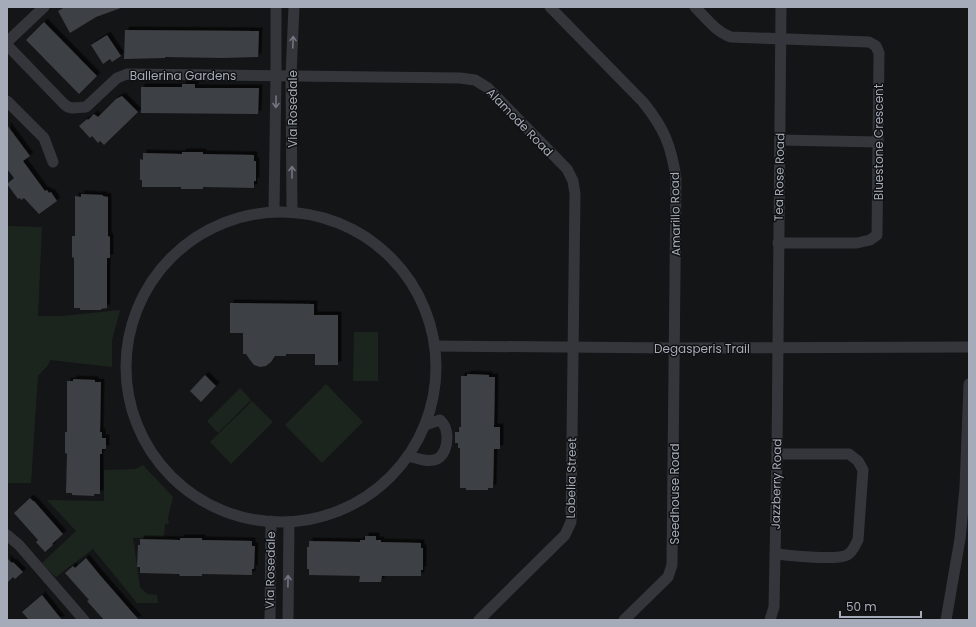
<svg xmlns="http://www.w3.org/2000/svg" width="976" height="627" font-family="Poppins,sans-serif">
<defs>
<filter id="shadow"><feDropShadow dx="3.5" dy="-3.5" stdDeviation="0" flood-color="#0009"/></filter>
</defs>
<rect width="100%" height="100%" fill="#141517"/>
<!-- green -->
<g fill="#1c251d">
<path d="M7 226 42 227 38 316H62L120 310 112 340V367L50 360 48 365 38 376 31 483H7Z"/>
<path d="M354 332H378V381H353Z"/>
<path d="M326 384 363 422 322 463 285 425Z"/>
<path d="M240 388 251 400 218 433 207 421Z"/>
<path d="M252 401 273 422 231 464 210 442Z"/>
<path d="M143 465 173 497 168 518 169 524H165L164 537 133 538 140 587 147 594 157 595 158 603H137L93 549 56 577 50 572 42 563 76 531 47 500 104 501V470L136 469Z"/>
</g>
<!-- building -->
<g fill="#3e3f44" filter="url(#shadow)">
<path d="M65 7H121V8L96 17 70 33 58 11Z"/>
<path d="M44 22 97 76 79 94 26 40Z"/>
<path d="M125 30 259 31 258 57 223 58 165 57V58L124 59Z"/>
<path d="M107 35 121 56 112 62 110 59 103 64 91 45Z"/>
<path d="M182 84H195V88H259L258 114 141 113V87H182Z"/>
<path d="M122 96 138 112 104 145 100 141 98 143 92 136 90 138 79 126 87 119 88 120 94 114 98 117 116 99Z"/>
<path d="M7 125 30 156 23 161 45 191 47 190 49 193 51 192 57 201 39 214 24 198 21 200 20 198 18 199 7 184 14 178 7 169Z"/>
<path d="M182 152H203V154L254 155V161H256V181H254V188L203 187V189H181V187H142V180H140V159L143 160V153L182 154Z"/>
<path d="M81 194 103 195V196L108 197V236L110 237V258H107V308L101 309V310H80V308H74V258L72 257V236H75V196L81 197Z"/>
<path d="M230 303 314 304V315H338V365H315V354H286V356H275L271 362 266 366 260 367 254 365 250 360 246 354H243V333H230Z"/>
<path d="M467 374 489 375V377H495L494 427H500V449H494L493 488H488V490H466V488H460V448H458V443H455V432H459V427H461V376H467Z"/>
<path d="M205 375 216 386 201 402 190 391Z"/>
<path d="M73 379 95 380V382H101L100 432H102V438H106V449H102V454H100V494H94V496L72 495V493H66L67 454 65 453V432H67V381H73Z"/>
<path d="M30 498 33 501H34L63 534 52 544 53 545 45 552 36 542 38 540 14 513Z"/>
<path d="M365 536H376V540H381V542L421 543V548H423V570H421V576H382L381 582H359L360 576 309 575V569H307V547H309V541L360 542V540H365Z"/>
<path d="M180 538H202V540L252 541V546H255L254 569H252V575L202 574V576H180L179 574 140 573V567H137L138 545H140V539L180 540Z"/>
<path d="M7 558 12 563 13 562 23 572 15 579 13 577 7 583Z"/>
<path d="M86 558 99 574 139 620H104L87 601 89 600 65 573 73 566 75 568Z"/>
<path d="M42 595 62 620H29L22 612Z"/>
</g>
<g fill="none" stroke-linecap="round" stroke-linejoin="round">
<!-- minor -->
<g stroke="#35363c" stroke-width="11">
<path d="M550 7 643 102C664 128 671 145 676 178L672 565 668 577 624 620"/>
<path d="M695 7C706 18 716 32 731 37L869 42 876 46 879 53 877 235 870 240 857 243H778"/>
<path d="M7 42 44 7"/>
<path d="M7 45 64 104 68 107 73 108 86 107 117 78 127 74 460 78 475 80 488 88 567 169 573 181 575 194 571 522 565 535 479 620"/>
<path d="M7 101 44 138 53 162"/>
<path d="M780 140 878 142"/>
<path d="M274 210 276 75V7"/>
<path d="M292 211 291 75 294 7"/>
<circle cx="281" cy="367" r="155"/>
<path d="M435 346 674 348 969 347"/>
<path d="M408 456C416 458 429 463 437 459 447 454 449 437 445 427 444 425 442 422 440 420L425 425"/>
<path d="M7 535 19 545 84 620"/>
<path d="M775 554C789 555 837 561 847 555 853 552 855 545 858 540L863 470 858 461 849 454H777"/>
<path d="M270 620 271 521"/>
<path d="M288 620 289 522"/>
<path d="M770 620 774 607 777 454 781 7"/>
<path d="M946 620 960 539 965 488 969 384"/>
</g>
</g>
<!-- one-way arrows -->
<defs><path id="oneway-shaft" d="M-6 0H5M1.5-3L5.5 0L1.5 3" fill="none" stroke-width="1.6" stroke-linecap="round" stroke-linejoin="round"/></defs>
<g stroke="#737680">
<use href="#oneway-shaft" transform="translate(293 42) rotate(-88)"/>
<use href="#oneway-shaft" transform="translate(276 102) rotate(91)"/>
<use href="#oneway-shaft" transform="translate(292 172) rotate(-90)"/>
<use href="#oneway-shaft" transform="translate(288 581) rotate(-89)"/>
</g>
<g text-anchor="middle" dominant-baseline="central" stroke-width="3" stroke-linejoin="round" paint-order="stroke">
<!-- street labels -->
<g font-size="12" fill="#a5abb8" stroke="#0f1012">
<text x="183" y="75">Ballerina Gardens</text>
<text transform="translate(292 109) rotate(-90)">Via Rosedale</text>
<text transform="translate(520 122) rotate(46)">Alamode Road</text>
<text transform="translate(878 142) rotate(-90)">Bluestone Crescent</text>
<text transform="translate(779 177) rotate(-89)">Tea Rose Road</text>
<text transform="translate(675 214) rotate(-91)">Amarillo Road</text>
<text x="702" y="348">Degasperis Trail</text>
<text transform="translate(571 478) rotate(-89)">Lobelia Street</text>
<text transform="translate(776 484) rotate(-89)">Jazzberry Road</text>
<text transform="translate(674 494) rotate(-90)">Seedhouse Road</text>
<text transform="translate(270 570) rotate(-89)">Via Rosedale</text>
</g>
</g>
<!-- border -->
<rect width="976" height="627" fill="none" stroke="#a5abb8" stroke-width="16"/>
<!-- scale -->
<path d="M840 611v6h81v-6" fill="none" stroke="#a5abb8" stroke-width="2"/>
<text x="846" y="611" font-size="12" fill="#a5abb8" stroke="#0f1012" stroke-width="3" paint-order="stroke">50 m</text>
</svg>
